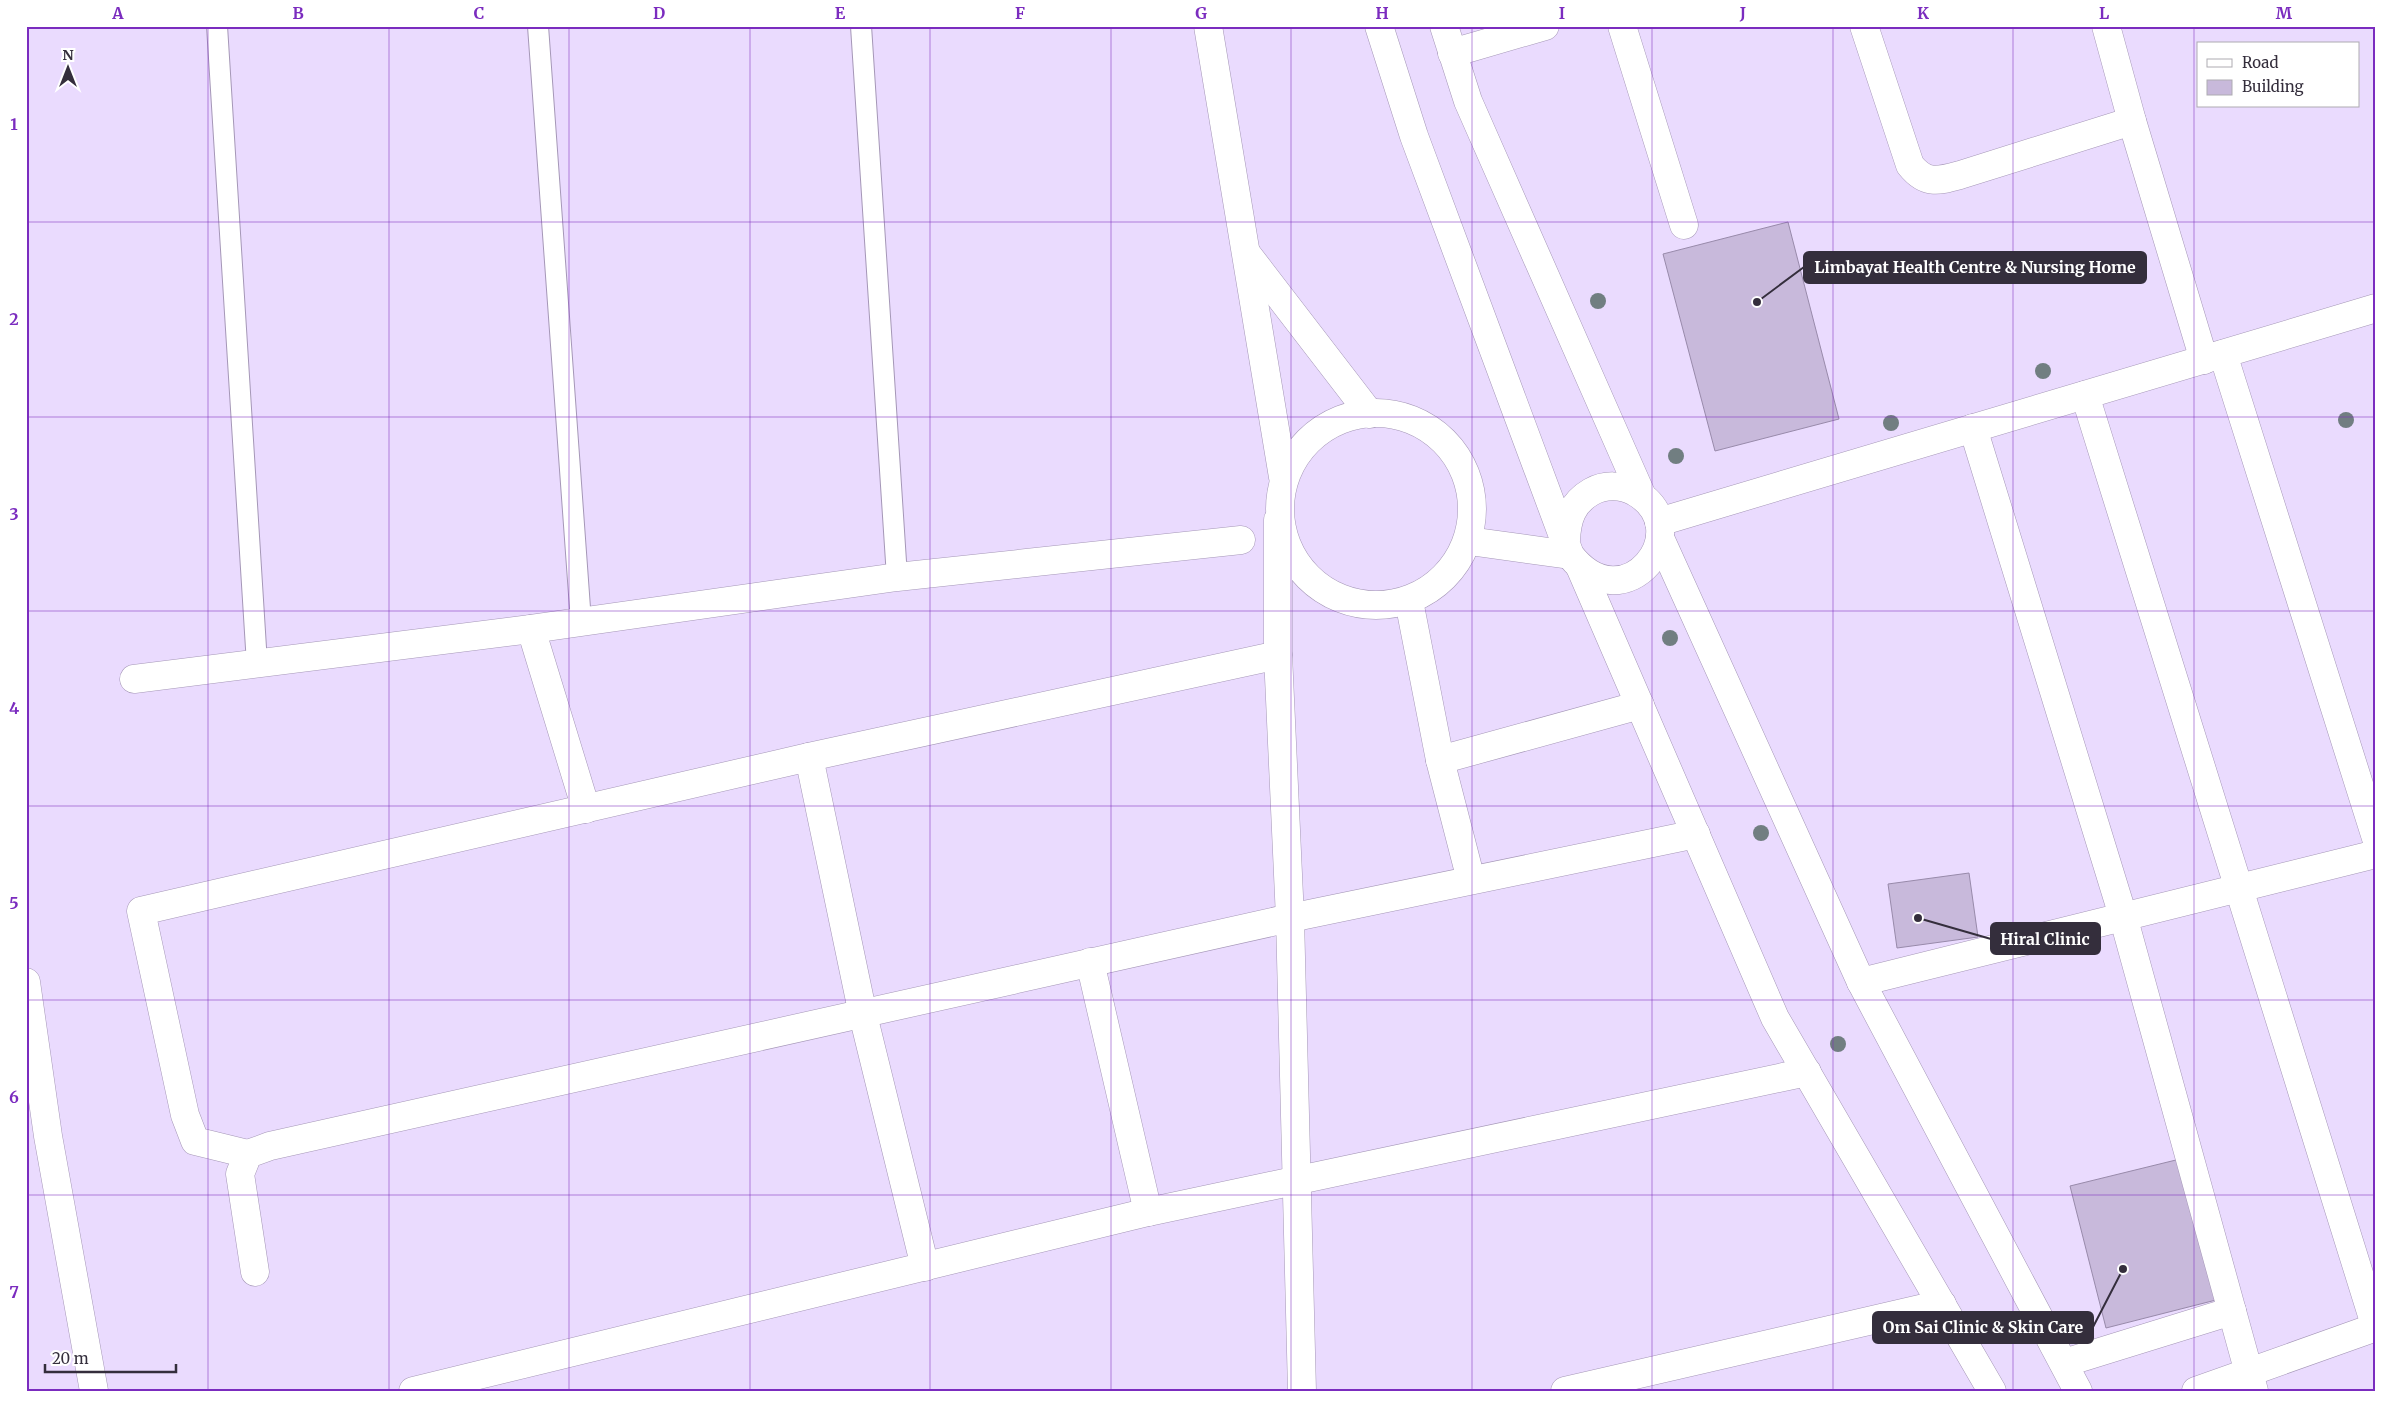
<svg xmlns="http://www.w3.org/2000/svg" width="2402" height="1417" font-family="Merriweather,serif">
<rect width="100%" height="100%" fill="#eadbfe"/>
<!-- building -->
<g fill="#c8b9db" stroke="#988aaa">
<path d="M1788 222 1839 419 1715 451 1663 254Z"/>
<path d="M1969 873 1978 937 1897 948 1888 884Z"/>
<path d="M2180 1159 2216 1300 2106 1328 2070 1186Z"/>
</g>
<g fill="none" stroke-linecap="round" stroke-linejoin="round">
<!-- lane casing -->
<g stroke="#a597b7" stroke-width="22">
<g id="lane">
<path d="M217 26 257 664"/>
<path d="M538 26 581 622"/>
<path d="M861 26 897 577"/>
</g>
</g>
<!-- street casing -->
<g stroke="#a597b7" stroke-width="29">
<g id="street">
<path d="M1208 26 1283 477"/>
<path d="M1622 26 1684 225"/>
<path d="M1864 26 1910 165C1926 185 1938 181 1960 175L2132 121"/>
<path d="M2106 26 2132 121 2204 360"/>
<path d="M1452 53 1545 26"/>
<path d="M1247 254 1370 414"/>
<path d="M2223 354 2376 838"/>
<path d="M2085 395 2376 1328"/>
<circle cx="1376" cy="509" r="96"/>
<path d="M1973 428 2123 916 2254 1391"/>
<path d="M1278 520V655L1290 918 1302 1391"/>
<path d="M1659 522 2376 308"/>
<path d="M1469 541 1570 555"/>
<path d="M1409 601 1440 760 1471 880"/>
<path d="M531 629 586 809"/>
<path d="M134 679 531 629 897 577 1241 540"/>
<path d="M809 757 863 1015 925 1267"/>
<path d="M1440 760 1640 705"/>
<path d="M1090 962 1148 1212"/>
<path d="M26 982 48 1136 94 1391"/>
<path d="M1861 982 2376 854"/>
<path d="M248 1154 195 1141 185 1115 141 911 809 757 1278 655"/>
<path d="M255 1272 240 1174 248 1154 270 1146 1290 918 1696 834"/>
<path d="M2064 1363 2232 1311"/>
<path d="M413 1391 1148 1212 1807 1072"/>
<path d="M1565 1391 1942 1304"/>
<path d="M2196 1391 2376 1327"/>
</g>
</g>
<!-- secondary casing -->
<g stroke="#a597b7" stroke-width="29">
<g id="secondary">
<path d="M1379 26 1414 136 1570 555C1625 626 1700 529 1635 492 1622 485 1605 484 1591 492 1572 503 1567 519 1566 540"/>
<path d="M1444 26 1468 101 1642 496"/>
<path d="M1660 538 1861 982 2078 1391"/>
<path d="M1580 567 1775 1018 1992 1391"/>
</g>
</g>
<!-- lane -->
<use href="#lane" stroke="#fff" stroke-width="20"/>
<!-- street -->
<use href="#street" stroke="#fff" stroke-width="28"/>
<!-- secondary -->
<use href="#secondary" stroke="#fff" stroke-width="28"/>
</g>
<!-- trees -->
<g fill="#717e81">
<circle cx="1598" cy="301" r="8"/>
<circle cx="2043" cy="371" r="8"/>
<circle cx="2346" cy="420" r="8"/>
<circle cx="1891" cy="423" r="8"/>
<circle cx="1676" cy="456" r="8"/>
<circle cx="1670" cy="638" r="8"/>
<circle cx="1761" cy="833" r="8"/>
<circle cx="1838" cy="1044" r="8"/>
</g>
<!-- grid -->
<path fill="none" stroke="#7b2cbf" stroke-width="1" stroke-opacity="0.55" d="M208 26V1391M389 26V1391M569 26V1391M750 26V1391M930 26V1391M1111 26V1391M1291 26V1391M1472 26V1391M1652 26V1391M1833 26V1391M2013 26V1391M2194 26V1391M26 222H2376M26 417H2376M26 611H2376M26 806H2376M26 1000H2376M26 1195H2376"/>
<!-- callouts -->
<path fill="none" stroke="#342e3c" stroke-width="2" d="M1757 302L1804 267M1918 918L1991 939M2123 1269L2093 1327"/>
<g fill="#342e3c" stroke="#fff" stroke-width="2">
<circle cx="1757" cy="302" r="5"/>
<circle cx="1918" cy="918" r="5"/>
<circle cx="2123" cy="1269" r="5"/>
</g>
<g fill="#342e3c" stroke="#342e3c" stroke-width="2">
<rect x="1804" y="252" width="342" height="31" rx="5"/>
<rect x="1991" y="923" width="109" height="31" rx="5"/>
<rect x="1873" y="1312" width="220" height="31" rx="5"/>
</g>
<g font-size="16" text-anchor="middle" font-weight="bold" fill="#fff">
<text x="1975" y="273">Limbayat Health Centre &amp; Nursing Home</text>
<text x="2045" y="945">Hiral Clinic</text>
<text x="1983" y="1333">Om Sai Clinic &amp; Skin Care</text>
</g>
<!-- border -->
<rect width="2402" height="1417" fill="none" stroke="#ffffff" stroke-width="55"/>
<!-- legend -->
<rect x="2197" y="42" width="162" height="65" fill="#ffffff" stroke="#aeabb1"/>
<rect x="2207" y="59" width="25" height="8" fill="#ffffff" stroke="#aeabb1"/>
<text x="2242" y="68" font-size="15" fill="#342e3c">Road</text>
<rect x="2207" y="80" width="25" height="15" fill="#c8b9db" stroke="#aeabb1"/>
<text x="2242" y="92" font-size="15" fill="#342e3c">Building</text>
<!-- north arrow -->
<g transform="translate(68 68)" stroke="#ffffff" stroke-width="4" paint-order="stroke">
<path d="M0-4L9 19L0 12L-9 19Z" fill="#342e3c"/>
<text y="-8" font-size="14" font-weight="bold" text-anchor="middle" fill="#342e3c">N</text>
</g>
<!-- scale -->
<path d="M45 1364v8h131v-8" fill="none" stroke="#342e3c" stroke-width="2.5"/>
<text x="52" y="1364" font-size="15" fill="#342e3c" stroke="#ffffff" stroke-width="4" paint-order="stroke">20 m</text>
<rect x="28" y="28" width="2346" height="1362" fill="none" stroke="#7b2cbf" stroke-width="2"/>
<g font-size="16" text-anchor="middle" font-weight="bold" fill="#7b2cbf">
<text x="118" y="19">A</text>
<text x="298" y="19">B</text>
<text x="479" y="19">C</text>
<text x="659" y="19">D</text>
<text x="840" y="19">E</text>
<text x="1020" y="19">F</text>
<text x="1201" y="19">G</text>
<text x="1382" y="19">H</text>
<text x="1562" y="19">I</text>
<text x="1743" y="19">J</text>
<text x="1923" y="19">K</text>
<text x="2104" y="19">L</text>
<text x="2284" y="19">M</text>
<text x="14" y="130">1</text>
<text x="14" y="325">2</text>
<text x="14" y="520">3</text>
<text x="14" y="714">4</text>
<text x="14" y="909">5</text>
<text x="14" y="1103">6</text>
<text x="14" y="1298">7</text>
</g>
</svg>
